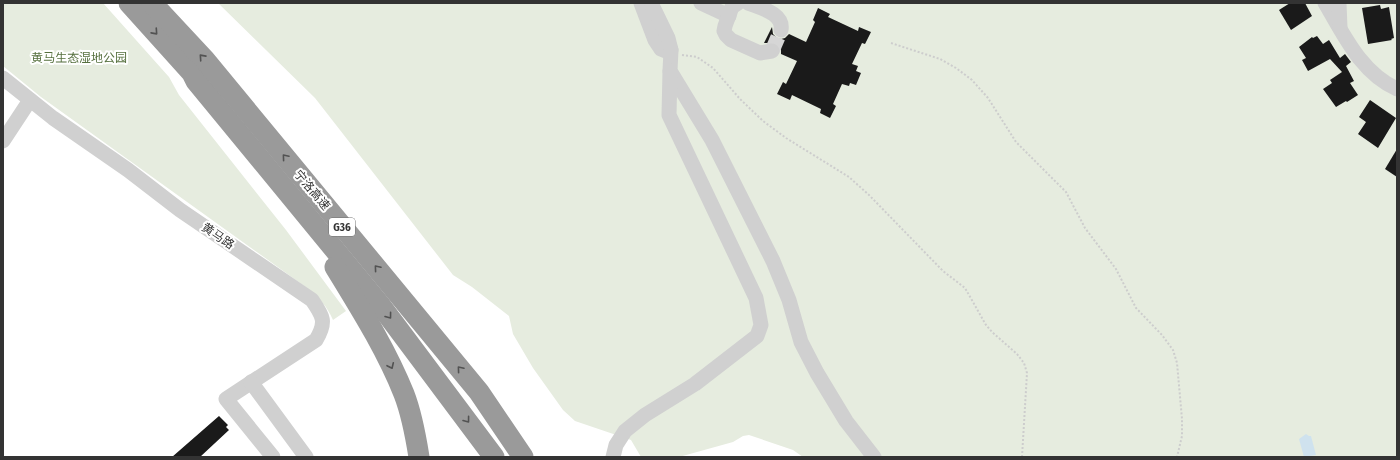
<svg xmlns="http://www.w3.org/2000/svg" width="1400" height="460" font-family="'Fira Sans Condensed','Noto Sans SC',sans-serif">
<rect width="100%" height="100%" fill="#fff"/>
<!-- green -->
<g fill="#e6ecdf">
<path d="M3 3H103L169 77 179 95 286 230 346 311 333 320C327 306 319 298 307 288L41 97 3 66Z"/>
<path d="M218 3H1397V457H803L793 450 749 435 743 436 733 442 679 457H641L631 440 575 421 563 410 533 368 513 334 509 316 472 287 453 275 315 98Z"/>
</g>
<!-- water -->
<path fill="#cfe2ee" d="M1306 434 1309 436H1311L1316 455 1304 457 1299 439Z"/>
<!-- building -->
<g fill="#1a1a1a">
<path d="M1290 3H1305L1312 16 1291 30 1279 10Z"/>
<path d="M1380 5 1381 9 1389 7 1394 38 1391 39 1392 40 1368 44 1362 8Z"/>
<path d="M818 8 830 14 828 17 858 31 859 27 871 32 865 44 862 43 852 64 858 66 856 71 861 73 856 85 850 83 849 86 842 84 833 104 836 106 830 118 820 113 821 109 792 95 790 100 777 94 783 82 786 84 797 61 781 54V50L779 46 776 43H764L772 27 773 34 777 38 781 39 785 38 789 34 806 42 815 22 813 20Z"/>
<path d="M1317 36 1323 44 1329 40 1340 58 1345 54 1351 62 1346 66 1354 81 1350 83 1358 95 1347 102 1346 101 1336 107 1323 89 1332 83 1330 80 1342 72 1330 59 1308 71 1302 60 1306 58 1299 47 1312 37 1313 38Z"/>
<path d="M1370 100 1396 118 1378 148 1358 134 1366 122 1359 117Z"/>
<path d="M1397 149V177L1385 169Z"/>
<path d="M219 416 228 425 226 427 229 430 200 457H172Z"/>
</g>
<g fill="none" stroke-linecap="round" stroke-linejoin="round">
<!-- minor-tunnel -->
<path stroke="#d6d6d6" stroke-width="15" stroke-dasharray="15 8" stroke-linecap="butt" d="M772 51 781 30"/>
<!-- path -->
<g stroke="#cdcdcd" stroke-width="2" stroke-dasharray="2 2" stroke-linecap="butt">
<path d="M891 43 940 59 956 68 972 80 988 98 1016 142 1066 192 1085 228 1116 269 1136 308 1162 335 1173 350 1177 363 1182 419V436L1177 457"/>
<path d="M682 55 697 57 713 68 740 99 763 121 786 138 849 177 869 195 943 271 965 288 986 325 992 332 1017 354 1024 363 1027 373 1022 457"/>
</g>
<!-- minor -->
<g stroke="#d0d0d0" stroke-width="15">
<path d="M641 3 655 40 661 49 666 51 671 50"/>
<path d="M651 3 668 38 671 50 670 71 712 140 773 261 789 300 801 342 817 373 846 421 874 457"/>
<path d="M701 3 729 16"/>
<path d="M738 3 732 7 725 26 724 31 726 35 731 40 760 53 772 51"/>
<path d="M748 3C760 8 784 13 781 30"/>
<path d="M1325 3C1344 35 1361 73 1397 89"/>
<path d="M1339 3 1340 28"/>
<path d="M3 78 53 118 128 170 180 210 312 300C323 316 327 322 316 340L226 399 273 457"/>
<path d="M3 141 30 100"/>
<path d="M251 382 306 457"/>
<path d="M613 457 616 445 625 431 645 415 695 384 757 336 761 325 756 298 669 115 670 71"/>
</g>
<!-- highway -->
<g stroke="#9a9a9a" stroke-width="21">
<path d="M129 3 192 73 196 81 381 306 494 457"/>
<path d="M152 3 205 60 479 392 523 457"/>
<path d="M335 267C360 308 386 349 404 394 411 412 416 438 419 457"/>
</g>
</g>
<!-- one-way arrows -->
<defs><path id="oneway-chevron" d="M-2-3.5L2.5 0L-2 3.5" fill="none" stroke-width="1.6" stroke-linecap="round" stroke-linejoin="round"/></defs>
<g stroke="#525252">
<use href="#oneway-chevron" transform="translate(155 32) rotate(48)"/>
<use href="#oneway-chevron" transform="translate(202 57) rotate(-132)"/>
<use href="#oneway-chevron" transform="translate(285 157) rotate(-130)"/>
<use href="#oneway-chevron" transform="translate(377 268) rotate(-130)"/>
<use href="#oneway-chevron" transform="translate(389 316) rotate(53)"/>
<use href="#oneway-chevron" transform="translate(391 366) rotate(65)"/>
<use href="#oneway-chevron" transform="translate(460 369) rotate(-130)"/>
<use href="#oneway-chevron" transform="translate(467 420) rotate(53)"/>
</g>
<g text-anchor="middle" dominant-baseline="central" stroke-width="4" stroke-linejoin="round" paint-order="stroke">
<!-- shield labels -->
<rect fill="#fff" stroke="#707070" stroke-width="1" x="329" y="218" width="26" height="18" rx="3"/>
<g font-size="11" font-weight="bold" fill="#333">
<text x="342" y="227">G36</text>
</g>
<!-- park labels -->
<g font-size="12" fill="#56703f" stroke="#fff">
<text x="79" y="58">黄马生态湿地公园</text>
</g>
<!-- street labels -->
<g font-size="12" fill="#333" stroke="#fff">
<text transform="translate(312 190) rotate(50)">宁洛高速</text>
<text transform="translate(218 236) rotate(34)">黄马路</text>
</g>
</g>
<!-- border -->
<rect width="1400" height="460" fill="none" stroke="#333333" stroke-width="8"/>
</svg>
